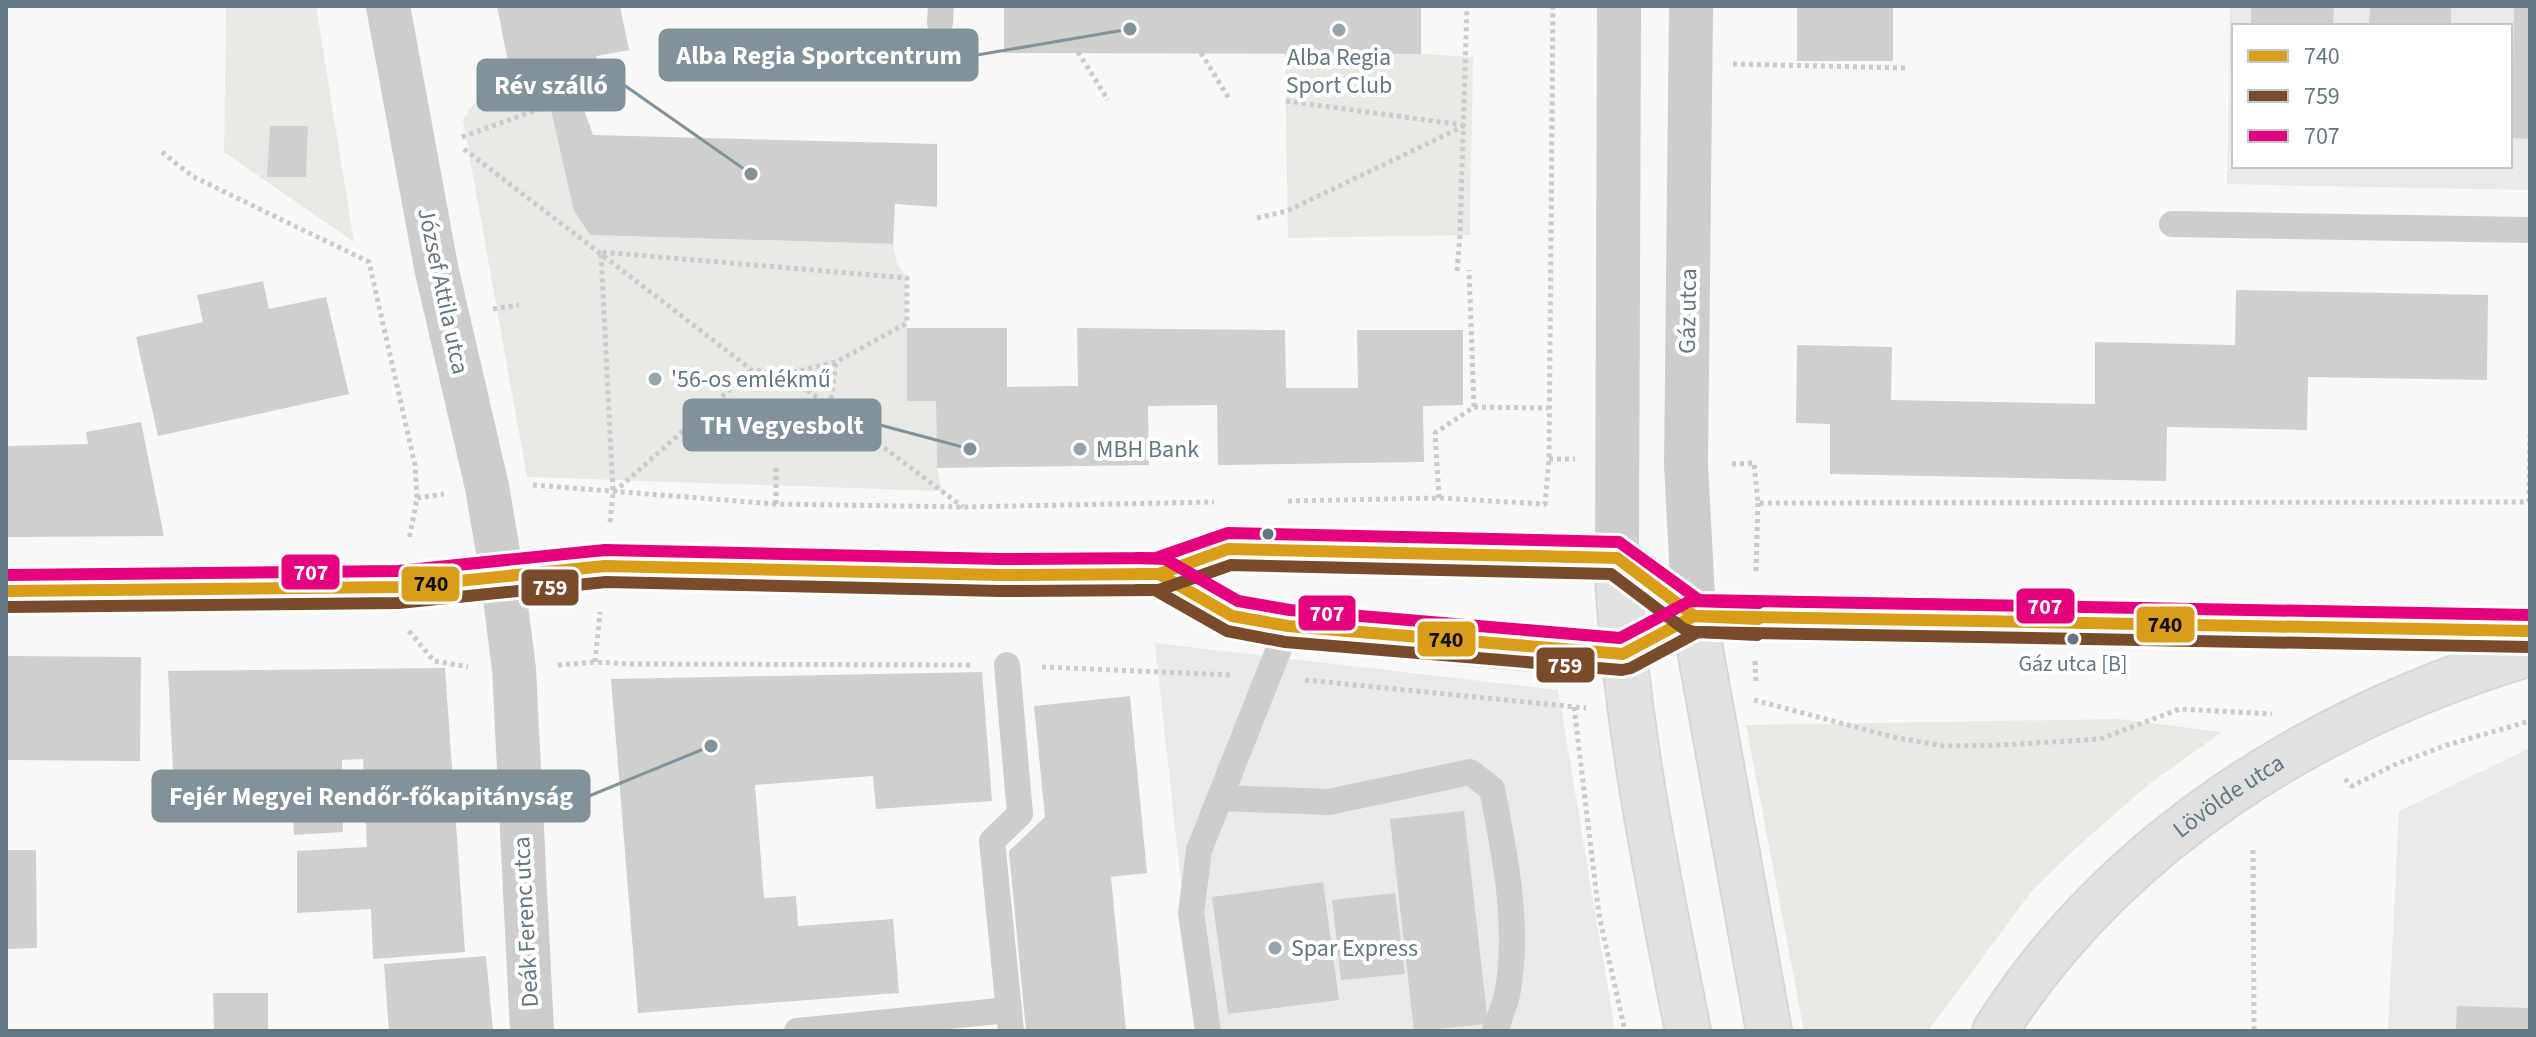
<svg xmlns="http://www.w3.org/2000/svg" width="2536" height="1037" font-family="'Source Sans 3',sans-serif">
<rect width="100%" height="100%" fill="#f8f8f7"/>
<!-- built -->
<g fill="#e8e9e8" fill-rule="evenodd">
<path d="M2230 6H2530V190L2227 184ZM2234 26H2510V166H2234Z"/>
<path d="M1155 643 1558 690 1615 1031H1197Z"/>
<path d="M2530 748V1031H2388L2399 811Z"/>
</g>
<!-- green -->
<g fill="#e7eae4">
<path d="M226 6H316L354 242 224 152Z"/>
<path d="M1285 53 1421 54 1473 57 1470 235 1288 238Z"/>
<path d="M541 67 574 211 590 235 893 244 897 264 907 278V400L936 401 937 468 942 491 527 477 463 120C487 83 497 75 541 67Z"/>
<path d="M2119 719 2222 732 2148 785 2077 847 2031 892 1928 1031H1804L1746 725Z"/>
</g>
<!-- building -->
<g fill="#ced0d0">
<path d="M497 6H620L629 50 597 56 580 98 593 135 937 144V207L895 204 893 244 590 235 574 211 541 67 510 72Z"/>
<path d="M1004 6H1421V54L1004 53Z"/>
<rect x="1797" y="6" width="96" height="55"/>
<path d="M2251 6H2334L2333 26H2251Z"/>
<path d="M2370 6H2451V26H2369Z"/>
<path d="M2514 6H2530V139L2512 138Z"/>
<path d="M270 126H308L306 177H267Z"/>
<path d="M263 281 269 309 326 297 349 394 158 436 136 337 203 322 197 295Z"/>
<path d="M2236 290 2488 295 2487 380 2308 377 2307 430 2167 427 2166 481 1830 474V424L1796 423 1797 345 1892 347 1891 400 2095 404V342L2235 345Z"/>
<path d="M907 328H1007V387L1078 386 1077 328 1285 330 1286 388H1358L1357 330H1463V405L1423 406 1424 462 1218 465 1217 405 1148 406 1149 465 937 468 936 401H907Z"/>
<path d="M141 422 164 536 6 537V446L88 444 86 432Z"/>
<path d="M6 656 141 657 140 761 6 760Z"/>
<path d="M445 668 465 952 373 959 371 909 297 913V851L367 847 363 759 342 760 343 832 294 835 293 816 252 817 249 775 221 777 223 807 175 809 168 671Z"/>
<path d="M982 672 992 801 876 809 873 776 755 785 764 898 796 896 798 926 893 919 899 993 638 1013 611 679Z"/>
<path d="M1130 696 1147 873 1111 877 1126 1031H1026L1009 851 1045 817 1034 706Z"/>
<path d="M1464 811 1488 1024 1414 1031 1390 819Z"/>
<path d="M6 850H36L37 948 6 949Z"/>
<path d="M1323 882 1339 1000 1228 1014 1212 897Z"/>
<path d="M1395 893 1405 974 1341 980 1332 900Z"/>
<path d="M486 956 493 1031H389L384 964Z"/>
<path d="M213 993H268V1031H214Z"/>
<path d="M2457 1006 2530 1008V1031H2456Z"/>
</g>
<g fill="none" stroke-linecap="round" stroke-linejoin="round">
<!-- secondary casing -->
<g stroke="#d5d6d6" stroke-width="48">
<g id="secondary">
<path d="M1617 558C1624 717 1657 875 1688 1031"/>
<path d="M1159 574 1232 616 1288 626 1520 647 1623 654 1694 616 2530 631"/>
<path d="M6 591 399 587 605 566 1000 575 1159 574 1228 549 1617 558 1694 616"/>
<path d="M1694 616 1769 1031"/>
<path id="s1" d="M1995 1031C2116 840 2317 717 2530 653"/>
</g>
</g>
<!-- path -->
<g stroke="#c9cbcc" stroke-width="5" stroke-dasharray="4 4" stroke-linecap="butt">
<path d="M1078 52 1108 100"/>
<path d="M1201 53 1230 100"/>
<path d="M1733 64 1908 68"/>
<path d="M1286 101 1463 125"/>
<path d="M462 137 550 105"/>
<path d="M464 149 752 370 786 374 963 507"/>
<path d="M162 152 192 176 369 262 415 465 417 498 409 540"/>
<path d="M1257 218 1287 211 1464 126"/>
<path d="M1457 271 1460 235 1467 6"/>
<path d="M493 309 519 305"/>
<path d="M791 375 805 378"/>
<path d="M830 407 836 362"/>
<path d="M1474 407 1548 408"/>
<path d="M1549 459H1575"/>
<path d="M1732 464 1754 463 1758 503 2530 502"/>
<path d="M533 485 776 504 963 507 1214 502"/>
<path d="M614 492 752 370"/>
<path d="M417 498 444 494"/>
<path d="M1439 498 1435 433 1474 407 1469 270"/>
<path d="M1288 501 1439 498 1545 504 1549 459 1553 6"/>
<path d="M2529 502 2530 435"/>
<path d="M776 504V464"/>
<path d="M610 522 613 493 601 252 907 278V323L836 362 786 374"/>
<path d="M1756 571 1758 503"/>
<path d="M409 631 434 661 468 667"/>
<path d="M1755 661 1756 683"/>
<path d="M595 662 600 612"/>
<path d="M558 665 595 662 631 664 972 665"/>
<path d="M1042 667 1232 675"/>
<path d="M1305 680 1586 708"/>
<path d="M1754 700 1893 737 1944 746 2002 745 2100 739 2180 709 2272 714"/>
<path d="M1574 707 1599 915 1625 1031"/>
<path d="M2345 779 2352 786 2394 765 2447 745 2530 721"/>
<path d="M2253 850 2254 1031"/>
</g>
<!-- lane -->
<g stroke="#cccece" stroke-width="26">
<path d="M940 23 941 6"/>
<path d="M2172 224 2530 230"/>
<path d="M1007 665 1020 814 992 841 1011 1031"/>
<path d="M1220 798 1329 802 1470 772 1492 789C1505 855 1520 927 1507 995 1504 1007 1499 1019 1495 1031"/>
<path d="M797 1031 1009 1010"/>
<path d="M1208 1031 1191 913 1199 850 1288 626"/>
</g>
<!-- street -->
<g stroke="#cccece" stroke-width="44">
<path d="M388 6 436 267 487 487 502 575 514 669 532 1031"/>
<path d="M1691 6 1686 465 1694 616"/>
<path d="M1617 558 1619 6"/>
</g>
<!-- secondary -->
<use href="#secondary" stroke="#e0e1e1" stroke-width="44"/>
<!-- bus-1 casing -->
<g stroke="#fff" stroke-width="18">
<g id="bus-1">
<path d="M1137 574H1159L1232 616 1288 626 1623 654 1694 616 1758 619"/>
<path d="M6 591 399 587 605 566 1000 575 1159 574 1228 549 1617 558 1694 616 2530 631"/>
</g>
</g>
<!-- bus-2 casing -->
<g stroke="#fff" stroke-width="18">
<g id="bus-2">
<path d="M1137 590H1155L1227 631 1285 642 1622 670 1631 668 1698 632 1757 635"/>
<path d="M6 607 399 603 606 582 1000 591 1159 590 1231 565 1611 574 1684 629 1694 632 2530 647"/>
</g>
</g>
<!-- bus-3 casing -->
<g stroke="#fff" stroke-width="18">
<g id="bus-3">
<path d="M1137 558 1165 559 1238 601 1290 610 1620 638 1690 601 1759 603"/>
<path d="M6 575 398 571 605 550 1000 559 1156 558 1228 533 1619 542 1699 600 2530 615"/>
</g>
</g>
<!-- bus-1 -->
<use href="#bus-1" stroke="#d99d1a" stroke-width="12"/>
<!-- bus-2 -->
<use href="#bus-2" stroke="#7a4b2a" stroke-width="12"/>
<!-- bus-3 -->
<use href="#bus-3" stroke="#e5007d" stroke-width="12"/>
</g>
<!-- markers -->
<g fill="#97a4ab" stroke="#fff" stroke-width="3">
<circle cx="1339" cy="30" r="8"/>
<circle cx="655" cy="379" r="8"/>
<circle cx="1080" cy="449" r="8"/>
<circle cx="1275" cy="948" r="8"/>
</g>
<g fill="#637782" stroke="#fff" stroke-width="3">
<circle cx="1268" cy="534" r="7"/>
<circle cx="2073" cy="639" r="7"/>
</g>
<g text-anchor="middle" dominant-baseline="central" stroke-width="8" stroke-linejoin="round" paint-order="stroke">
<!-- bus labels -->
<g font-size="22" fill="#637782" stroke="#fff">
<text x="2073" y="664">Gáz utca [B]</text>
</g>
<!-- poi labels -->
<g font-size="24" fill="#637782" stroke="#fff" text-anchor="start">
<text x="1339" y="57" text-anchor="middle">Alba Regia<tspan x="1339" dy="28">Sport Club</tspan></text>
<text x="671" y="379">'56-os emlékmű</text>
<text x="1096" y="449">MBH Bank</text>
<text x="1291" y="948">Spar Express</text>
</g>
<!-- street labels -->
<g font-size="24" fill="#637782" stroke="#fff">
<text transform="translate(443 291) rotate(78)">József Attila utca</text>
<text transform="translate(1688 311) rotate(-89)">Gáz utca</text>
<text stroke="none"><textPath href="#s1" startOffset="334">Lövölde utca</textPath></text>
<text transform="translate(526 922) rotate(-93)">Deák Ferenc utca</text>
</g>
</g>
<!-- callouts -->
<path fill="none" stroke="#82929b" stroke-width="3" d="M1130 29L977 55M751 174L624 85M970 449L880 425M711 746L589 796"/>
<g fill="#82929b" stroke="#fff" stroke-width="3">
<circle cx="1130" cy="29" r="8"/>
<circle cx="751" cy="174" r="8"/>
<circle cx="970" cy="449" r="8"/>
<circle cx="711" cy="746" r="8"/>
</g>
<g fill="#82929b" stroke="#82929b" stroke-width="3">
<rect x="660" y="30" width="317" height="50" rx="8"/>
<rect x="478" y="60" width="146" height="50" rx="8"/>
<rect x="684" y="400" width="196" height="50" rx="8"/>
<rect x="153" y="771" width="436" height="50" rx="8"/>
</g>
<g font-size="26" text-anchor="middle" font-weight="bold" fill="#fff">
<text x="819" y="64">Alba Regia Sportcentrum</text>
<text x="551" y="94">Rév szálló</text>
<text x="782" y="434">TH Vegyesbolt</text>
<text x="371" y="805">Fejér Megyei Rendőr-főkapitányság</text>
</g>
<g stroke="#fff" stroke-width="3">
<rect x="280" y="553" width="61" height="38" rx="8" fill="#e5007d"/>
<rect x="400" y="565" width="61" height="38" rx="8" fill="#d99d1a"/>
<rect x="520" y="568" width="60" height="39" rx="8" fill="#7a4b2a"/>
<rect x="2015" y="587" width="61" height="38" rx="8" fill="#e5007d"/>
<rect x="1297" y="594" width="60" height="38" rx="8" fill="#e5007d"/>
<rect x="2135" y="605" width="61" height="39" rx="8" fill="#d99d1a"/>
<rect x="1416" y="620" width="61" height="38" rx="8" fill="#d99d1a"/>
<rect x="1535" y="646" width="61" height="38" rx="8" fill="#7a4b2a"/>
</g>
<g font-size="22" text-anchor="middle" font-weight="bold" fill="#fff">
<text x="311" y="580">707</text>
<text x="550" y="595">759</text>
<text x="2045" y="614">707</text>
<text x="1327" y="621">707</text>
<text x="1565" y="673">759</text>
</g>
<g font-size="22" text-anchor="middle" font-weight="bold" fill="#111">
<text x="431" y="591">740</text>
<text x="2165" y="632">740</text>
<text x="1446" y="647">740</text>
</g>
<!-- border -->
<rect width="2536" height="1037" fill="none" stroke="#637782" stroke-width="16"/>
<!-- legend -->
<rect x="2232" y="24" width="280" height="144" fill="#ffffff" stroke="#c1c9cd" stroke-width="2"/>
<rect x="2248" y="50" width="40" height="12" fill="#d99d1a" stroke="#c1c9cd" stroke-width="2"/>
<text x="2304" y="64" font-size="24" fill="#637782">740</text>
<rect x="2248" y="90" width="40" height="12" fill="#7a4b2a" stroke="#c1c9cd" stroke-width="2"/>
<text x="2304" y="104" font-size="24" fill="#637782">759</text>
<rect x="2248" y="130" width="40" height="12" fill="#e5007d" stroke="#c1c9cd" stroke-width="2"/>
<text x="2304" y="144" font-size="24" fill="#637782">707</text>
</svg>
